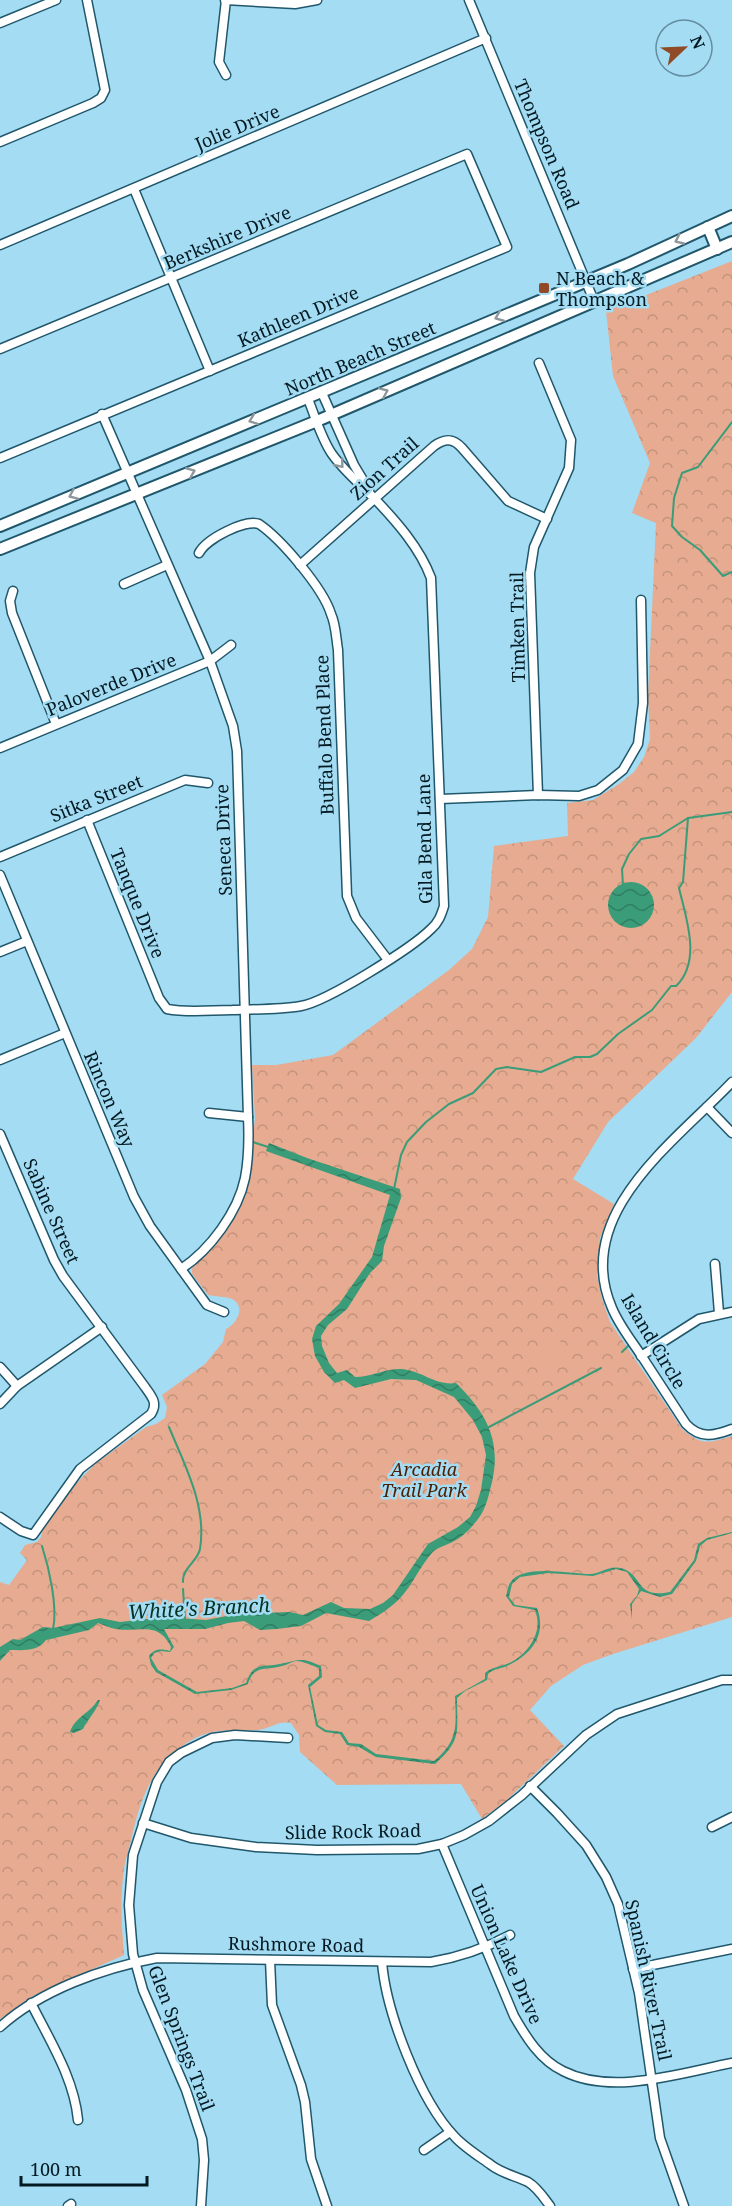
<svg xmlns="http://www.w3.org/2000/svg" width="732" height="2206" font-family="'Noto Serif',serif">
<defs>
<pattern id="park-crowns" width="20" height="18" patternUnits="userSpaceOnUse" patternTransform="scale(1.5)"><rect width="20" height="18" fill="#e6ab90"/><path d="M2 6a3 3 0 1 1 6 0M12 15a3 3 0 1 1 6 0" fill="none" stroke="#c4937c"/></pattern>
<pattern id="water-waves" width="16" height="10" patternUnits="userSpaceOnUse" patternTransform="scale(1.5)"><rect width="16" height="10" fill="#3a9c78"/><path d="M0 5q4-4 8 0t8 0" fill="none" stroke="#2f7e62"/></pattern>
</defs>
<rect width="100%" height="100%" fill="#a4dcf3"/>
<!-- park -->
<path fill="url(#park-crowns)" d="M732 261V992L696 1038 608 1122 573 1179 614 1204 600 1238 597 1275 602 1299 610 1322 682 1429C702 1446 708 1443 732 1436V1617L613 1654 583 1665 551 1686 530 1710 564 1746 506 1801 482 1819 461 1784 337 1785 300 1752 299 1735 291 1723C277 1720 271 1729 257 1730 238 1731 220 1728 202 1735 157 1754 142 1792 132 1836 129 1849 124 1863 123 1877 120 1903 122 1929 124 1955L33 1996 0 2019V1582L9 1585 27 1560 20 1553 25 1545 37 1542 41 1537 44 1526 69 1491 95 1464 146 1427 156 1424 165 1418 167 1407 162 1395 205 1364 223 1342 226 1329C236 1324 247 1307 232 1299 226 1296 215 1297 208 1295L192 1274V1268L222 1234 248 1178 255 1119 252 1065H276L333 1055 449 970 472 949 488 917 494 846 568 836 567 803 593 800 619 784 634 772 644 757 650 739 648 697 656 523 632 513 650 463 613 376 606 311Z"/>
<!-- pitch -->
<path fill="#e6ab90" d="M560 1341 568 1355 544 1368 537 1354Z"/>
<!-- water -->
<g fill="url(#water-waves)">
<circle cx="631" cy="905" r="23"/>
<path d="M269 1143 307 1158 400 1189 401 1198 384 1246 382 1261 370 1273 347 1309 328 1325 321 1336 322 1346 329 1363 337 1373 347 1370 355 1377C372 1377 386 1368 402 1369 422 1371 436 1386 456 1383 489 1415 503 1445 490 1490 488 1499 484 1512 478 1519 473 1526 462 1538 454 1541 446 1546 438 1546 431 1554 420 1567 413 1583 402 1596 393 1606 381 1614 369 1621L326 1613 301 1626 276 1629 260 1630 244 1621 228 1623 205 1629H164L174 1647 170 1652 161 1651 154 1653 151 1658 158 1670 197 1692 232 1688 246 1683C254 1661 262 1668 280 1664 301 1660 300 1657 321 1666L322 1677 310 1687 318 1725 326 1730 342 1732 349 1743 361 1744 376 1754 434 1761C459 1741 456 1725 455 1696L485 1679V1673C492 1667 499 1667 507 1664 528 1655 544 1632 535 1610L513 1606 506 1596C507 1593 508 1586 510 1583 522 1563 570 1574 590 1574 600 1574 609 1565 621 1568 644 1575 635 1599 670 1592L694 1560 698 1544 707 1538 732 1532V1533L707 1540 700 1546 696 1561 672 1594 660 1597 641 1591 632 1604V1619L630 1604 637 1596 639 1589 627 1572 616 1569 593 1576 548 1573 520 1577 512 1584 509 1597 515 1605 537 1608C547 1634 532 1654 509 1665 502 1669 494 1668 488 1674L487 1680 465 1691 457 1698C457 1732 462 1740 435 1764L376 1757 359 1747 347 1745 340 1734 325 1732 316 1726 308 1685 319 1676V1668C313 1666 303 1661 296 1661 291 1662 287 1665 282 1666 266 1671 254 1664 248 1684L231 1690 195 1694 156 1672 151 1665 149 1656C155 1648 161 1649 170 1651L171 1647C158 1620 139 1633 116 1629 110 1628 104 1625 98 1623L89 1630 46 1640C37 1652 23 1650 10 1650L0 1661V1647L13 1639 20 1640 43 1627 53 1628 100 1618 120 1622 165 1617 206 1620 237 1614 290 1612 303 1615 331 1602 344 1608 370 1609 383 1603 393 1595 428 1544 458 1527 470 1517 476 1506 481 1490 486 1455 482 1437 473 1420 454 1397 416 1380 391 1379 355 1388 344 1380 335 1383 324 1372 315 1356 312 1339 316 1326 339 1304 372 1257 390 1195 266 1151Z"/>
<path d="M98 1700H100C97 1710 88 1719 83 1729L74 1733 70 1732C75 1717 90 1713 98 1700Z"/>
</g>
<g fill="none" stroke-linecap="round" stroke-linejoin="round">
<!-- stream -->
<g stroke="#3a9c78" stroke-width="2">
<path d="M732 422 698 467 682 473 674 498 672 526 682 537 700 550 723 576 732 572"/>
<path d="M623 886 622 869 629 854 641 839 659 836 688 818 732 812"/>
<path d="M253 1142 268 1147"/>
<path d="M394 1189 401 1155 407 1142 426 1122 449 1104 473 1093 496 1069 507 1067 541 1072 575 1057H590L597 1054 618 1034 652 1010 671 986H676C702 961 686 918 679 888L683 882 688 818"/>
<path d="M622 1352 628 1346"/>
<path d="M169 1427C185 1466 207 1506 200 1549 198 1561 182 1568 183 1582"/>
<path d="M489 1427 601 1368"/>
<path d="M42 1546C49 1568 58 1607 53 1629"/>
<path d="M183 1589 185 1619"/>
</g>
<!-- minor casing -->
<g stroke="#20576b" stroke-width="11">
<g id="minor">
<path d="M225 0 295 4 317 0"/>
<path d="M226 0 219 62 226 75"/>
<path d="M469 0 594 301"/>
<path d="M0 23 56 0"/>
<path d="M0 142 93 103 101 98 105 90 87 0"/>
<path d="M134 189 210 371"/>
<path d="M0 245 486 38"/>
<path d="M0 349 467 154 507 247 0 458"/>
<path d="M322 393 354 465 369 490"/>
<path d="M102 414 210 661 233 726 237 751 248 1117C249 1137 249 1157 245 1178 238 1212 210 1250 181 1269"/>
<path d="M199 553C206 539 245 519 259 524 281 539 323 588 331 614 336 625 336 638 338 650L347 896 356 918 388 960"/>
<path d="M300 565 434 446C445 438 453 438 462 448L508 501 547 519"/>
<path d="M124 584 167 565"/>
<path d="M13 591 10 601 12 613 56 724"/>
<path d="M0 748 210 661 231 645"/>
<path d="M538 795 530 573 534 547 569 468 571 440 539 363"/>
<path d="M440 799 538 795 579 796 598 790 623 770 638 744 643 703 641 600"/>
<path d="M87 820 159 998 167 1009C188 1013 211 1010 232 1010 254 1009 278 1010 301 1006 326 1002 412 948 431 929 439 922 441 915 444 906L431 578C420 548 396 521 374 498 360 484 344 471 332 454 321 438 315 416 308 399"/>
<path d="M0 857 185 780 208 783"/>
<path d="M0 875 134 1197 150 1226 207 1305 224 1312"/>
<path d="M0 952 27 941"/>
<path d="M0 1060 65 1033"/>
<path d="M732 1082C676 1141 571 1214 612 1308 619 1325 631 1340 641 1355 656 1378 671 1401 686 1424 700 1439 714 1436 732 1429"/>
<path d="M707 1107 732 1133"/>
<path d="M209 1113 248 1117"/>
<path d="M0 1134 54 1260 63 1276 145 1387C152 1397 158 1403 151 1414L80 1469 33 1535 21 1531 0 1517"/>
<path d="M715 1264 719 1313"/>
<path d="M641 1356 699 1319 732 1312"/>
<path d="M0 1367 17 1386"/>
<path d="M0 1404 17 1386 102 1327"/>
<path d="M530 1786 557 1813 586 1845 606 1877 618 1904 639 1993 660 2138 684 2206"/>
<path d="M143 1823 191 1838 256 1847 317 1850 418 1849 442 1844 464 1835 489 1821 522 1795 586 1735 617 1714 722 1680H732"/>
<path d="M712 1827 732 1817"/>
<path d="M442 1844 514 2016C526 2037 540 2060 563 2071 612 2096 681 2073 732 2063"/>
<path d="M270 1960 272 2005 301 2085 305 2102 311 2159 327 2206"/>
<path d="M382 1962C386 2012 420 2101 455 2137 464 2147 480 2157 491 2165 503 2174 516 2176 528 2182 537 2187 544 2198 550 2206"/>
<path d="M633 1969 732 1949"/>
<path d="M31 2003C50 2041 74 2078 78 2120"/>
<path d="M0 2027C41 1990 103 1968 157 1958L431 1962C460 1957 484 1949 510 1935"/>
<path d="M424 2150 450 2132"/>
<path d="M68 2206 71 2204"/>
<path d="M201 2206 204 2160 202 2139 186 2090 143 1990 133 1954 129 1905 133 1855 157 1782 169 1762 181 1753 212 1738 235 1735 288 1738"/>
</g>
</g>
<!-- major casing -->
<g stroke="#20576b" stroke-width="14">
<g id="major">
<path d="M708 227 717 249"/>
<path d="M0 526 628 264 732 216"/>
<path d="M0 549 317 421 732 242"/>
</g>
</g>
<!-- minor -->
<use href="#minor" stroke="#fff" stroke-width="8"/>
<!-- major -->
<use href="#major" stroke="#fff" stroke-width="10"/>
</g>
<!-- one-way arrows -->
<defs><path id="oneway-chevron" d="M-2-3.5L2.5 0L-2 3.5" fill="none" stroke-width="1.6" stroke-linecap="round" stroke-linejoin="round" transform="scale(1.5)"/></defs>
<g stroke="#8e989c">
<use href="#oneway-chevron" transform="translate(679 240) rotate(155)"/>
<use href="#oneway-chevron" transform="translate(499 317) rotate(158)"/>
<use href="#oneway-chevron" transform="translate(384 392) rotate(-23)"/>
<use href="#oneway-chevron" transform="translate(253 420) rotate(159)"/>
<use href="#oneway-chevron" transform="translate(340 464) rotate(51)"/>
<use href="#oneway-chevron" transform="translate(191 472) rotate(-22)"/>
<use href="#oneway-chevron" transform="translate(73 495) rotate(157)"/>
</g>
<!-- markers -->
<rect fill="#914a26" stroke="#a4dcf3" stroke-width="2" x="538" y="282" width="12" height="12" rx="3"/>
<g text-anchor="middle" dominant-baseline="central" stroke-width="5" stroke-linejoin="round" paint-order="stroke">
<!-- street labels -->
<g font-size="18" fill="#041a22" stroke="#a4dcf3">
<text transform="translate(237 127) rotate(-23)">Jolie Drive</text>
<text transform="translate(547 144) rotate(67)">Thompson Road</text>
<text transform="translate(227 237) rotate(-23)">Berkshire Drive</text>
<text transform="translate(298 316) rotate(-23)">Kathleen Drive</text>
<text transform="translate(360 358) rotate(-23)">North Beach Street</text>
<text transform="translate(384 468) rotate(-42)">Zion Trail</text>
<text transform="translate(517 627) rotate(-91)">Timken Trail</text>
<text transform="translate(111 684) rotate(-22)">Paloverde Drive</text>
<text transform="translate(324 735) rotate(-92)">Buffalo Bend Place</text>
<text transform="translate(96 798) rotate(-22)">Sitka Street</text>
<text transform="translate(424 839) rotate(-91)">Gila Bend Lane</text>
<text transform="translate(223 840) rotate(-92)">Seneca Drive</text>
<text transform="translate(138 903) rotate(68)">Tanque Drive</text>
<text transform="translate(110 1099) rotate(67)">Rincon Way</text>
<text transform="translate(52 1211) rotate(66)">Sabine Street</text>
<text transform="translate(654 1341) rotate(59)">Island Circle</text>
<text transform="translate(353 1831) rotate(-1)">Slide Rock Road</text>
<text transform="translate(296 1944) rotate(1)">Rushmore Road</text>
<text transform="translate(507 1954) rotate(66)">Union Lake Drive</text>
<text transform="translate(649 1980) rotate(78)">Spanish River Trail</text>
<text transform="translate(182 2038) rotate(69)">Glen Springs Trail</text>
</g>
<!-- poi labels -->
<g font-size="18" fill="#041a22" stroke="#a4dcf3" text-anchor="start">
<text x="556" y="278">N Beach &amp;<tspan x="556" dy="21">Thompson</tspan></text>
</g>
<!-- park labels -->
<g font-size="18" font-style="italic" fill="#4e1e03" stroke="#a4dcf3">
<text x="424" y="1469">Arcadia<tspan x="424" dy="21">Trail Park</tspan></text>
</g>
<!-- water labels -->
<g font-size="20" font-style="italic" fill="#053223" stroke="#a4dcf3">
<text transform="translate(199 1608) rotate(-3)">White's Branch</text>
</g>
</g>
<!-- north arrow -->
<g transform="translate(684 48) rotate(67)"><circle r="28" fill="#a4dcf3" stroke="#648e9f" stroke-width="1.5"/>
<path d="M0-4.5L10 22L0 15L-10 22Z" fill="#914a26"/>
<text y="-9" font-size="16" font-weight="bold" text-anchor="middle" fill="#041a22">N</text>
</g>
<!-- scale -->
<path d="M21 2176v9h126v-9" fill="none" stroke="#041a22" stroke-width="3"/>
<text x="30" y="2176" font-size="18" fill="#041a22" stroke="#a4dcf3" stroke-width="4.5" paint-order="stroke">100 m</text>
</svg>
